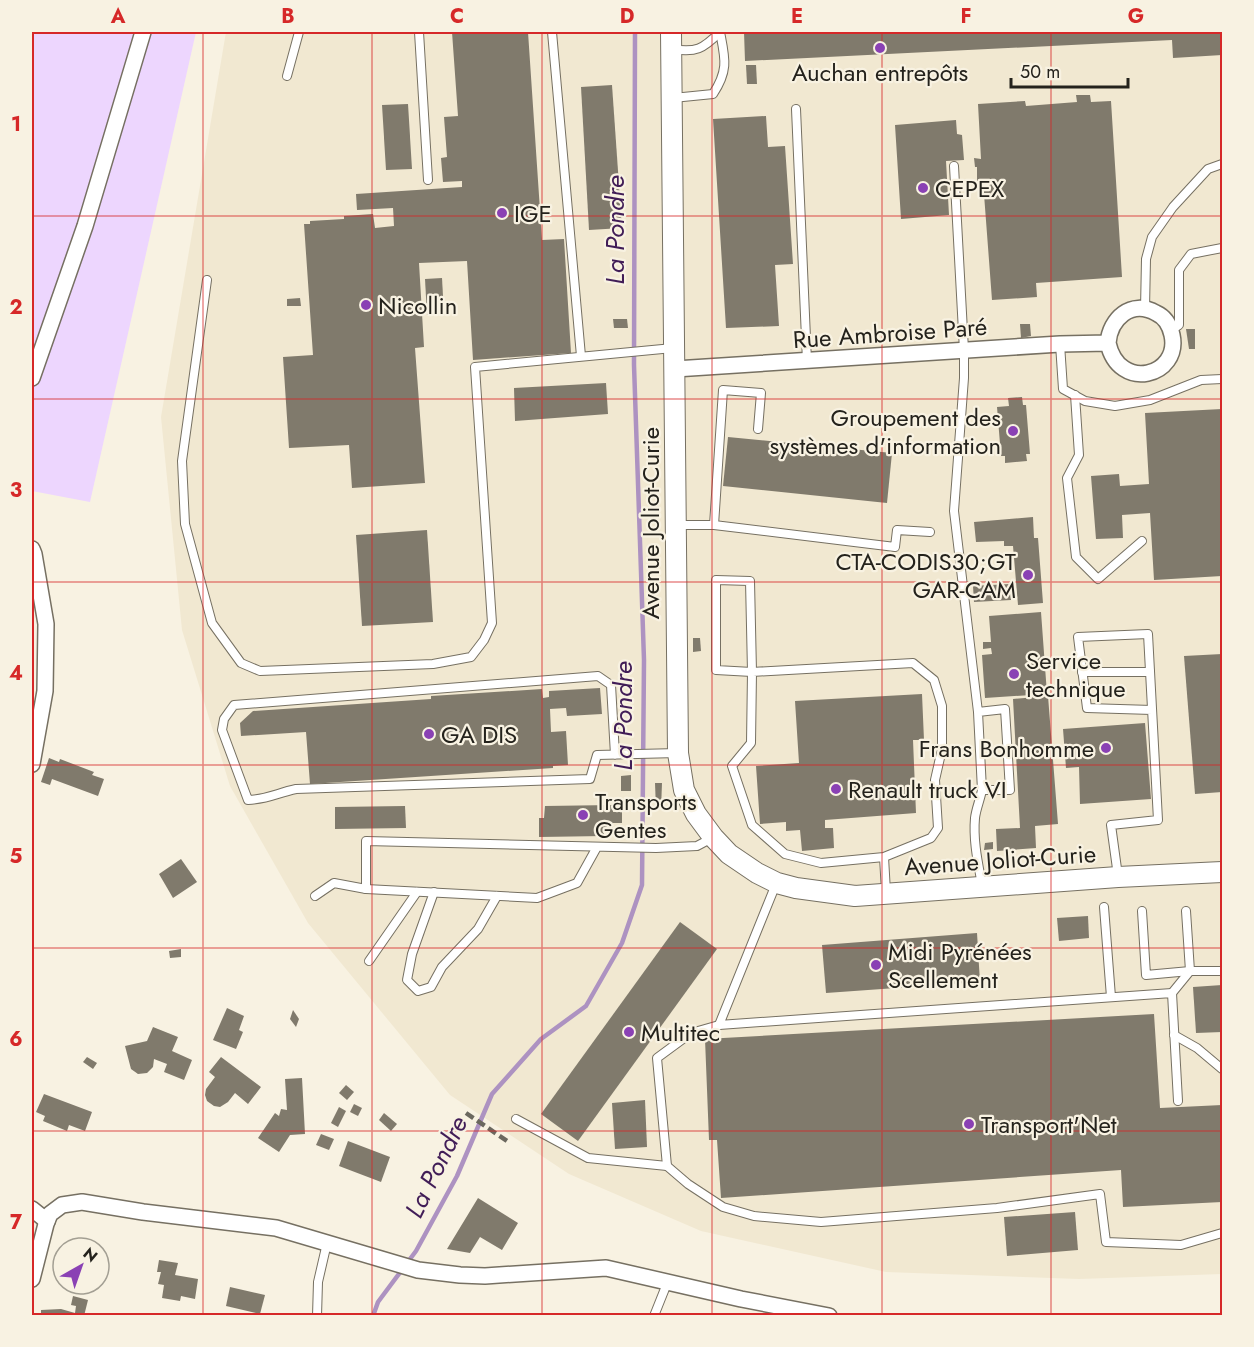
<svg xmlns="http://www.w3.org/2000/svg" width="1254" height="1347" font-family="Jost,sans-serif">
<rect width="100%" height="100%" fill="#f8f2e2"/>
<!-- built -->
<path fill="#f1e8d1" d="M226 32H1222V1274L1079 1279 886 1272 701 1231 569 1174 450 1095 308 923 230 786 182 630 161 417Z"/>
<!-- green -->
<path fill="#edd6fe" d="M32 32H196L90 502 32 491Z"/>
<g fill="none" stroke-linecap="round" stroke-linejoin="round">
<!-- stream -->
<path stroke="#ad92c1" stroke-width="4.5" d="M373 1316 378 1302 416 1251 457 1176 492 1094 541 1039 586 1006 622 943 642 885 644 660 634 365 635 32"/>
</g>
<!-- building -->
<g fill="#807a6c">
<path d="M452 32H528L542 240 564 239 571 353 473 360 467 261 419 263 424 347 415 348 425 483 352 488 349 445 289 448 283 357 313 355 304 224H310V221L344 219V216L373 214 375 228 394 226 393 208 357 210 356 194 462 187V181L443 182 441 158 447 157 444 117 458 116Z"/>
<path d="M744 32H1222V55L1173 58 1172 40 745 61Z"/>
<path d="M746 65H756L757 84H747Z"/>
<path d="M612 85 622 228 589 230 581 87Z"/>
<path d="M1076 95H1090L1091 102 1111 101 1122 277 1036 283 1037 297 992 300 983 181H977V167H975L974 158 981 159 978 104 1025 101 1026 106 1077 102Z"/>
<path d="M408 104 412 169 386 170 382 105Z"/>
<path d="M766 116 768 147 785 146 793 264 775 265 779 326 726 328 713 119Z"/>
<path d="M956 120 957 134 962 135 964 160 946 161 949 215 901 219 895 125Z"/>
<path d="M442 278 444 314 427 315 425 279Z"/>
<path d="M300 298 301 306H287V299Z"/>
<path d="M613 319H627L628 328H614Z"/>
<path d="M1020 324H1030L1031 336 1021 338Z"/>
<path d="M1186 329H1195V349H1189Z"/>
<path d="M606 383 608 414 515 421 514 388Z"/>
<path d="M1022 397 1023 405H1026L1030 454H1026L1027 461 1005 463V456H1001L997 407 1009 406 1008 398Z"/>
<path d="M1222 409V576L1154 580 1150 513 1122 515 1123 538 1096 539 1091 476 1119 474 1120 486 1149 484 1145 413Z"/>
<path d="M728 437 892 453 887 503 723 486Z"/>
<path d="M1033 517 1034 538H1038L1043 603 1018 605 1013 546H1004V541L976 542 974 522Z"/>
<path d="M427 530 433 622 362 626 356 535Z"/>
<path d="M1010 584 1011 600 974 602 973 586Z"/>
<path d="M1041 612 1047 694 985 698 982 655 992 654 991 648 983 649V642H991L989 616Z"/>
<path d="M693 638H700L701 651 693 652Z"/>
<path d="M1222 654V792L1195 794 1184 656Z"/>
<path d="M600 688 602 714 567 716 566 708 550 709 551 732 566 731 568 765 553 766V768L310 784 306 732 241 736 240 723 253 711 431 699V696L542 689 543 698 549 697V691Z"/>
<path d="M922 694 924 740H913L916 813 825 820V828H833L834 848 802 851 800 830 786 831V822L760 824 756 766 799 763 795 701Z"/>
<path d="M1048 696 1058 824 1035 826 1036 848 997 851 996 829 1020 828 1013 699Z"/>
<path d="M1145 723 1151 799 1080 804 1079 767 1066 768 1063 729Z"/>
<path d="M49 758 59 762 60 759 94 772 92 775 104 779 98 796 52 779 50 785 41 782Z"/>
<path d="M631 775V791H621V776Z"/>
<path d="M655 783H662L661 809H656Z"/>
<path d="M613 805V812H622V823H613V828L604 829V836L539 837V818H544L545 806Z"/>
<path d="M405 806 406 828 335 829V807Z"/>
<path d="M993 842V849L984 850 985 843Z"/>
<path d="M181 859 197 882 173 898 159 874Z"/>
<path d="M1088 916 1089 938 1059 941 1057 918Z"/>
<path d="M680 922 717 949 578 1141 541 1114Z"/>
<path d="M977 933 980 982 826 993 822 945Z"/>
<path d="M181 949V957L170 958 169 951Z"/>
<path d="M1222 985V1032L1196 1033 1193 987Z"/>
<path d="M227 1008 244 1016 239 1030 243 1032 236 1049 213 1040Z"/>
<path d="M293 1010 299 1019 296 1027 290 1019Z"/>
<path d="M1154 1014 1160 1108 1222 1105V1202L1123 1207 1121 1170 721 1198 717 1140H709L705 1039Z"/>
<path d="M153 1027 178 1037 172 1051 192 1060 184 1080 164 1072 167 1064 154 1059 153 1067 147 1073 138 1074 131 1069 125 1046 147 1041Z"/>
<path d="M87 1057 97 1063 93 1069 83 1062Z"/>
<path d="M221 1057 261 1087 248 1104 235 1093 228 1102 220 1107 214 1106 207 1101 205 1095 206 1089 215 1077 209 1072Z"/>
<path d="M302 1078 305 1134 290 1135 279 1152 258 1138 275 1113 279 1116 281 1109 287 1110 285 1079Z"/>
<path d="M346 1085 354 1092 347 1100 339 1093Z"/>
<path d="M44 1094 92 1112 85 1131 69 1125 67 1131 43 1121 45 1116 36 1112Z"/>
<path d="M645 1100 647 1147 615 1149 612 1103Z"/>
<path d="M354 1104 362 1108 358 1116 350 1112Z"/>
<path d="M339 1107 346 1111 338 1127 331 1123Z"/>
<path d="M384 1113 397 1124 391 1131 379 1120Z"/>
<path d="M321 1134 334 1139 329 1150 316 1145Z"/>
<path d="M348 1141 390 1157 381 1182 339 1166Z"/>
<path d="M478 1198 518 1223 502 1250 480 1237 470 1253 447 1249Z"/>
<path d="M1075 1212 1078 1250 1007 1256 1004 1217Z"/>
<path d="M159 1260 178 1263 175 1275 198 1279 195 1299 181 1296 180 1301 162 1298 164 1285 158 1284 161 1272H157Z"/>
<path d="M230 1287 265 1295 260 1314 226 1306Z"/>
<path d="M73 1296 88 1300 84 1316H41V1310L61 1309 75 1313 76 1306 71 1305Z"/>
</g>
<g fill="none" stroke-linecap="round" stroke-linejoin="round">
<!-- service casing -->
<g stroke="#767062" stroke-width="10">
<g id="service">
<path d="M419 32 428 180"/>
<path d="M552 32 581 356"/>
<path d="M672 49C696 53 703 49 720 32"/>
<path d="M287 76 299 32"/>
<path d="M673 98 713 94C729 70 725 58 720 32"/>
<path d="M796 109 807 361"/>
<path d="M954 166 964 350V378L954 511 978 712 982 790H1010L1005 709 978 712"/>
<path d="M207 280 182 461 185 524 212 623 241 663 260 671 433 664 471 657 484 640 492 623 475 367 673 348"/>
<path d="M1145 309 1146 259 1152 237 1173 207 1208 169 1222 164"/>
<path d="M1171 330 1179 325V270L1191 254 1222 248"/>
<path d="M1060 344 1063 389 1085 401 1115 406 1150 400 1201 380 1222 379"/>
<path d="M1075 395 1079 455 1067 478 1076 557 1098 579 1142 541"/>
<path d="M678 525H714L895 547 897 530 930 532"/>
<path d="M714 525 723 390 761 393 758 429"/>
<path d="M716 580 750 581 752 672 716 670Z"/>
<path d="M1082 672H1150"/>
<path d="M615 755 611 685 598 676 234 705 224 719 222 730 248 800C269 799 277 793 296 789L590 779 597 755 678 753"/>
<path d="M597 847 577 883 537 898 366 889V841L656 848 697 846 712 838"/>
<path d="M884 857 931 838 938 828 935 780 942 749V706L934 680 913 663 752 672 751 743 732 766 752 825 785 854 821 863 884 857 886 892"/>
<path d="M1118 876 1111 825 1158 820 1148 634 1078 637 1087 708 1152 710"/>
<path d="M776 884 719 1025 1172 993 1178 1101"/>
<path d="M982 885C978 863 973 841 975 818 976 809 980 800 982 790"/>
<path d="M434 892 412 954 407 980 418 991 431 987 442 967 478 929 497 896"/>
<path d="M315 896 334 883 366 889"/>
<path d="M1104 907 1111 997"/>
<path d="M1142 911 1146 975 1190 971H1222"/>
<path d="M369 961 417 892"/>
<path d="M1172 993 1190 971 1186 911"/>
<path d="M719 1025 691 1033 657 1058 667 1166 688 1184 723 1207 754 1216 821 1222 997 1208 1100 1194 1106 1242 1181 1245 1222 1233"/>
<path d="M1174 1035 1197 1048 1222 1069"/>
<path d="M516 1119 588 1158 667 1166"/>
<path d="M317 1316 318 1282 327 1243"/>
<path d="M654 1316 668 1281"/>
</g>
</g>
<!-- minor casing -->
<g stroke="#767062" stroke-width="18">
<g id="minor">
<path d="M675 369 1060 344 1108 343C1119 393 1181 376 1172 335 1170 326 1165 317 1156 313 1131 299 1110 319 1108 343"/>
<path d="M32 378 85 226 143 32"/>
<path d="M32 549 34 554 46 624 45 691 32 764"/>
<path d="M32 1209 47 1221"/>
<path d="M32 1279 46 1224 50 1214 62 1205 82 1202 143 1212 276 1228 418 1270 460 1275 485 1276 606 1268 741 1299 829 1316"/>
</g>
</g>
<!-- tertiary casing -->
<g stroke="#767062" stroke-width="22">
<path id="tertiary" d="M671 32 678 753 684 790 696 814 713 837 729 854 757 873 777 883 796 888 855 896 1118 877 1222 872"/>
</g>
<!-- service -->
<use href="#service" stroke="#fff" stroke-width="8"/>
<!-- minor -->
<use href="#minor" stroke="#fff" stroke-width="15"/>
<!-- tertiary -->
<use href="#tertiary" stroke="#fff" stroke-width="20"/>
<!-- rail -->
<path stroke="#6b685f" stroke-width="4.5" stroke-dasharray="9 4.5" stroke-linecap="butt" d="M466 1113 510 1143"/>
</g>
<!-- grid -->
<path fill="none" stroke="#d62828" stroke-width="1.5" stroke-opacity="0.55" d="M203 32V1316M372 32V1316M542 32V1316M712 32V1316M882 32V1316M1051 32V1316M32 216H1222M32 399H1222M32 582H1222M32 765H1222M32 948H1222M32 1131H1222"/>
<!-- markers -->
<g fill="#8a41b4" stroke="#f8f2e2" stroke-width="2">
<circle cx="880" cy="48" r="6"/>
<circle cx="923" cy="188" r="6"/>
<circle cx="502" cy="213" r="6"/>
<circle cx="366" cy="305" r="6"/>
<circle cx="1013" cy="431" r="6"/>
<circle cx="1028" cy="575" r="6"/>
<circle cx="1014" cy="674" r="6"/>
<circle cx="429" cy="734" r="6"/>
<circle cx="1106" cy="748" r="6"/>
<circle cx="836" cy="789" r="6"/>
<circle cx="583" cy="815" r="6"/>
<circle cx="876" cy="965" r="6"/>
<circle cx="629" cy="1032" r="6"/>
<circle cx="969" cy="1124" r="6"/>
</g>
<g text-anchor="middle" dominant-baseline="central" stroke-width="4.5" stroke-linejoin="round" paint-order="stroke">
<!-- poi labels -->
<g font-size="24" fill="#24221c" stroke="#f8f2e2" text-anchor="start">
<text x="880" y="72" text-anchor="middle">Auchan entrepôts</text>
<text x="935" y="188">CEPEX</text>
<text x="514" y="213">IGE</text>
<text x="378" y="305">Nicollin</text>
<text x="1001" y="417" text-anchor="end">Groupement des<tspan x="1001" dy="28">systèmes d'information</tspan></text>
<text x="1016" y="561" text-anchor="end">CTA-CODIS30;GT<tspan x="1016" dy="28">GAR-CAM</tspan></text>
<text x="1026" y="660">Service<tspan x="1026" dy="28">technique</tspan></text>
<text x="441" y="734">GA DIS</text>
<text x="1094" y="748" text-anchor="end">Frans Bonhomme</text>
<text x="848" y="789">Renault truck VI</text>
<text x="595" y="801">Transports<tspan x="595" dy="28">Gentes</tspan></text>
<text x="888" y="951">Midi Pyrénées<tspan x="888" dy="28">Scellement</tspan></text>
<text x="641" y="1032">Multitec</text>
<text x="981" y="1124">Transport'Net</text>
</g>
<!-- street labels -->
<g font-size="24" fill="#24221c" stroke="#f8f2e2">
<text transform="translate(890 333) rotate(-4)">Rue Ambroise Paré</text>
<text transform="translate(650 523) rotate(-90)">Avenue Joliot-Curie</text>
<text transform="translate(1000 860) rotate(-4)">Avenue Joliot-Curie</text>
</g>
<!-- water labels -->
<g font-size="26" font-style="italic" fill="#411d57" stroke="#f8f2e2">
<text transform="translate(615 230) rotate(-90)">La Pondre</text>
<text transform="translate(623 716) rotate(-90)">La Pondre</text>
<text transform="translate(436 1167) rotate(-64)">La Pondre</text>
</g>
</g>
<!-- border -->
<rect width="1254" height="1347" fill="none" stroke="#f8f2e2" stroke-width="66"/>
<!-- north arrow -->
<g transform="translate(81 1266) rotate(40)"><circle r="28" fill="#f8f2e2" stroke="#a39f93" stroke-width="1.5"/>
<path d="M0-4.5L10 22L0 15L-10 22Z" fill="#8a41b4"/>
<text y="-9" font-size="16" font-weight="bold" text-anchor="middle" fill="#24221c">N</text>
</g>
<!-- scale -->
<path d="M1011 78v9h117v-9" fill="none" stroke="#24221c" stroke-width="3"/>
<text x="1020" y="78" font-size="18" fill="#24221c" stroke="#f8f2e2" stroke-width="4.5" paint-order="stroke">50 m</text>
<rect x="33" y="33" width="1188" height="1281" fill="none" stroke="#d62828" stroke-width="2"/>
<g font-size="20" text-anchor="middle" font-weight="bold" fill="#d62828">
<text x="118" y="23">A</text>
<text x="288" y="23">B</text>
<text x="457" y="23">C</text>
<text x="627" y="23">D</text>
<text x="797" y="23">E</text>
<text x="966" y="23">F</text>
<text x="1136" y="23">G</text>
<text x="16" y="131">1</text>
<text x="16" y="314">2</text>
<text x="16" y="497">3</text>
<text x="16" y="680">4</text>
<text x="16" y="863">5</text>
<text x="16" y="1046">6</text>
<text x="16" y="1229">7</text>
</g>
</svg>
